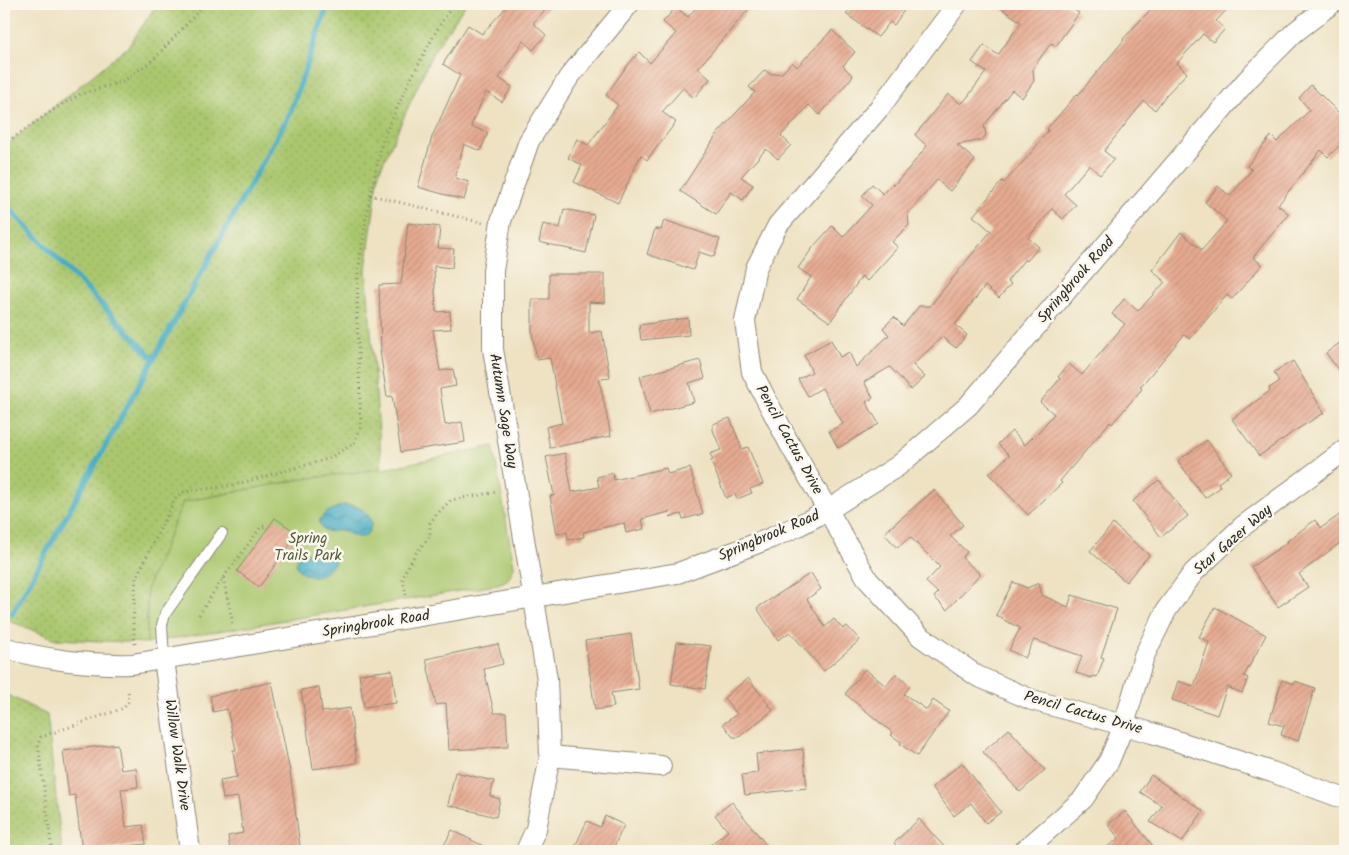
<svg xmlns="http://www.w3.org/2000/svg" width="1349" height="855" font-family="Kalam,sans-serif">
<defs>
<pattern id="grass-dots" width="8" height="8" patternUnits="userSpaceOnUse" patternTransform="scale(1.25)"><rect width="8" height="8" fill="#aac76e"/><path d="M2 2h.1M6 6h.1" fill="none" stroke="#92ab5f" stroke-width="1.8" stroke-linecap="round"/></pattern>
<pattern id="water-waves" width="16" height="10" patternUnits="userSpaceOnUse" patternTransform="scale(1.25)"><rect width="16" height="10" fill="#44acc4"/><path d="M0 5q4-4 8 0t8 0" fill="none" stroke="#398c9f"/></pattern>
<pattern id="building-hatch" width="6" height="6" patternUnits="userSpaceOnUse" patternTransform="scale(1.25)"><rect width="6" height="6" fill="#e6aa91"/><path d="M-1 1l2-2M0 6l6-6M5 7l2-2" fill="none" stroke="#c5927d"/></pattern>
</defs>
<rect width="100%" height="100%" fill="#fbf7ec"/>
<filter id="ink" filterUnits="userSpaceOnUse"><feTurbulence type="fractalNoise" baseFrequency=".02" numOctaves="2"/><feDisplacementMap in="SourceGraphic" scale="10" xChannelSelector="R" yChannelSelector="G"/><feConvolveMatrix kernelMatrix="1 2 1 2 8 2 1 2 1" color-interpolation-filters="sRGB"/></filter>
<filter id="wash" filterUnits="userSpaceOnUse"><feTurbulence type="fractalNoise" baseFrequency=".0096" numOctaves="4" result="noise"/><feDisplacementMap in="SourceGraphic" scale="20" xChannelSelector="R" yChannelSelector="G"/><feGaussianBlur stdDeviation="1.12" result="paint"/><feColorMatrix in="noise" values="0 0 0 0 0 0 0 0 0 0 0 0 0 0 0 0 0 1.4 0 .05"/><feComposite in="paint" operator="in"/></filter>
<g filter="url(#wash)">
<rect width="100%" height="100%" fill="#eee2c3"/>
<!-- grass -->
<g fill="url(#grass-dots)" stroke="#6a794c">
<path d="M157 4H466L433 52 379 172 366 269 382 469 303 479 183 502 147 588V643L56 639 4 619V147L128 47Z"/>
<path d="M4 693 47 715 62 851H4Z"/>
</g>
<!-- park -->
<path fill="#aac76e" stroke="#6a794c" d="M493 446 514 566C510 582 504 582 490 586L147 643V588L183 502 303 479 382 469Z"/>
<!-- water -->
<g fill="url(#water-waves)" stroke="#386c78">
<path d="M343 505C346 505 351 505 355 506 364 509 375 519 370 529 369 533 366 536 362 537 355 538 349 533 343 531 336 529 331 534 324 530L319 522C323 512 333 509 343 505Z"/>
<path d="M328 549C352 555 317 590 299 570 293 564 297 553 305 553 309 552 313 554 317 554 321 553 324 551 328 549Z"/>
</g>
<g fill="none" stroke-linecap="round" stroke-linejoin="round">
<!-- stream -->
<g stroke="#44acc4" stroke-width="5.5">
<path d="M4 203 154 359"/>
<path d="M12 614 290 113 328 4"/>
</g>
</g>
<g id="blocks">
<!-- building -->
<g fill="url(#building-hatch)">
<path d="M509 4H551L533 23 546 35 533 50 523 41 499 78 512 87 502 102 486 92 471 126 488 133 480 151 464 144 455 178 469 182 464 200 418 187 432 137 460 75 443 64 468 25 482 34Z"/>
<path d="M699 4H753L698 68 710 79 694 98 683 88 662 112 676 122 647 160 641 155 618 203 574 182 582 165 568 158 577 139 588 145 618 105 606 95 627 66 639 52 650 63 676 33 663 22 676 7 688 17Z"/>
<path d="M854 4H898L905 9 894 25 890 22 878 37 846 14Z"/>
<path d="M995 4H1065L1079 13 1056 46 1051 43 1033 68 1034 81 1022 98 1012 90 984 126 986 135 982 140 957 145 975 160 950 191 937 180 908 213 909 225 892 242 898 247 867 281 862 276 830 322 797 299 811 277 798 268 814 246 832 226 843 237 872 205 862 196 872 184 883 194 893 184 894 185 910 167 927 146 915 135 948 94 961 104 966 99 986 72 972 62 984 45 998 55 1021 22Z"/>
<path d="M1156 4H1232L1216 21 1225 29 1213 42 1203 34 1177 63 1187 73 1166 95 1155 110 1144 101 1104 151 1114 159 1100 175 1089 165 1064 194 1076 205 1063 219 1052 209 1028 238 1039 247 1027 261 1025 259 1007 281 1011 284 999 298 985 286 955 325 967 335 956 348 942 337 913 365 925 377 911 390 890 367 864 382 873 398 866 402 879 424 838 448 829 431 843 424 840 418 822 388 808 396 798 379 812 372 804 355 831 340 840 357 849 352 856 367 889 335 883 328 894 317 903 326 919 306H930L991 231 973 216 1002 181 1004 183 1035 148 1048 131 1047 129 1077 94 1078 95 1124 40 1123 39Z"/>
<path d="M832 30 855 52 843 66 853 76 820 115 809 105 781 136 791 145 778 159 766 149 741 177 753 185 743 200 731 192 716 214 680 191 718 133 755 92 749 87 765 70 770 74 782 73 792 62 797 67Z"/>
<path d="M1311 85 1345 119V140L1328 157 1321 150 1278 205 1289 214 1253 257 1262 265 1232 299 1227 295 1190 339 1184 335 1140 387 1142 389 1112 424 1110 422 1060 481 1062 483 1028 515 989 474 1009 455 998 444 1012 431 1025 445 1041 429 1054 414 1040 402 1060 379 1058 377 1069 364 1082 375 1125 324 1112 314 1124 299 1138 311 1165 282 1152 270 1181 232 1202 250 1227 221 1205 202 1218 186 1230 196 1252 170 1247 166 1271 136 1277 142 1310 110 1299 98Z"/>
<path d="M564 209 594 215 586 253 539 242 543 224 560 228Z"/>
<path d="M664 220 720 239 714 257 699 252 693 270 647 254 655 229 661 230Z"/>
<path d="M408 223 440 227 438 248 454 249 452 268 434 266 436 312 450 311 451 329 433 330 440 371 453 369 456 386 440 389 445 425 462 422 465 442 401 452 392 396 387 397 380 351H381L379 285 401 284Z"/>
<path d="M549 274H605V303L589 302V333L602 331 610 378 599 379 611 436 550 448 546 427 562 423 550 358 537 360 532 333V299H549Z"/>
<path d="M688 318 689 335 641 340 639 325Z"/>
<path d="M1345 339V379L1326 353Z"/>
<path d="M700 360 705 378 689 383 694 402 650 414 640 376Z"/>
<path d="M1293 361 1324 413 1296 430 1259 456 1232 419 1270 391 1269 388 1279 382 1274 372Z"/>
<path d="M730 418 742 449 748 447 763 484 750 489 752 493 737 499 735 494 726 498 711 461 713 460 710 454 721 450 713 430V424Z"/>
<path d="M1207 440 1231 473 1218 483 1221 487 1205 498 1178 461Z"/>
<path d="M565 453 572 492 599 487 597 477 613 473 614 480 666 468 668 474 690 468 703 514 683 519 681 514 670 517 669 512 642 519 644 529 626 533 624 523 583 532 584 537 568 540 567 532 557 534 550 496 554 495 546 457Z"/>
<path d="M1159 480 1188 516 1161 537 1133 501Z"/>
<path d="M934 490 963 525 950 536 967 552 962 558 980 574 947 610 934 597 938 593 926 582 940 567 910 537 897 548 884 533Z"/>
<path d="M1345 511V539L1299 574 1308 587 1278 607 1251 567 1288 542 1287 541 1315 520 1321 528Z"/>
<path d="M275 518 298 534 259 587 237 571Z"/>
<path d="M1113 524 1149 555 1126 582 1090 551Z"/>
<path d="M811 573 821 589 807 599 825 627 834 619 843 629 847 626 860 640 824 671 790 632 778 640 757 608Z"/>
<path d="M1013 582 1027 588 1039 583 1042 595 1068 607 1072 595 1117 609 1101 657 1104 658 1097 677 1093 676 1092 678 1076 673 1082 656 1034 640 1025 658 1009 650 1020 628 1002 619 1003 618 996 615Z"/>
<path d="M1215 607 1266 635 1244 676 1248 678 1242 693 1227 687 1217 715 1172 700 1178 681 1194 686 1209 642 1199 637Z"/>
<path d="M631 634 639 689 611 693 614 707 595 710 585 641Z"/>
<path d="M677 642 711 646 705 689 671 684Z"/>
<path d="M498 644 503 664 484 669 494 713H506L508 747 449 750 446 703 436 705 426 659Z"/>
<path d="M865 669 886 686 896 674 910 686 904 694 927 710 933 700 949 711 917 756 900 744 901 742 891 735 893 733 845 694Z"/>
<path d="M392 670 396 703 364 707 359 674Z"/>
<path d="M748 678 773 710 739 737H733L723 724 737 714 724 698Z"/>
<path d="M1282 680 1294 684 1295 681 1315 688 1298 741 1281 735 1284 726 1269 722Z"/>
<path d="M272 682 290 772 300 846 257 851H230L228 836 243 833 238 797 223 799 220 780 237 777 233 750H236L227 709 213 712 210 696Z"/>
<path d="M319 687 322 712 350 708 357 763 313 769 301 690Z"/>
<path d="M1009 729 1045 770 1020 792 983 752Z"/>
<path d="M117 744 121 770 136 768 138 787 121 789 126 827 143 825 146 844 82 851 75 795 69 796 63 751Z"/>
<path d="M803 749 807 788 745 795 742 775 758 773 756 754Z"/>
<path d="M962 763 1001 812 986 823 971 803 954 816 932 787Z"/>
<path d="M455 772 494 781 490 796 500 799 496 817 448 805Z"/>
<path d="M1151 775 1203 811 1182 842 1150 822 1162 806 1140 792Z"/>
<path d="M732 802 771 851H702L728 831 715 815Z"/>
<path d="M1125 811 1157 851H1102L1119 838 1108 825Z"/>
<path d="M605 816 624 825 612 851H573L587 821 600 827Z"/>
<path d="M919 819 948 851H902L894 843Z"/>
<path d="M452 830 493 851H441Z"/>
</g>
</g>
</g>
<g filter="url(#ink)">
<use href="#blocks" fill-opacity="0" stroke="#8c8677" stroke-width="1"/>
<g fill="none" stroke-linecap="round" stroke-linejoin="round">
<!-- lane casing -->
<g stroke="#8c8677" stroke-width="12">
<path id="lane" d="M164 659 162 625 165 614 222 533"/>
</g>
<!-- street casing -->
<g stroke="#8c8677" stroke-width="22">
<g id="street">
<path d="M957 4 881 106 778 225 756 268 745 321 752 372 789 443 868 580 920 636 977 676 1032 700 1152 733 1272 772 1345 799"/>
<path d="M4 647C40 660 94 665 132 664L678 573 771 538 798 526 828 510 898 466 968 406 1247 80 1295 32 1331 4"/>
<path d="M164 659 190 851"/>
<path d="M550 756 661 766"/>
<path d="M526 851 536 829 550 756 547 679 493 349V271L501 221 529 141 569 77 629 4"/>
<path d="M1024 851 1083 799 1109 761 1124 725 1144 656 1167 609 1194 572 1243 526 1345 450"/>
</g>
</g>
<!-- path -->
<g stroke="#8c8677" stroke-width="3" stroke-dasharray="1 4" stroke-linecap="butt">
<path d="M4 144 59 106 81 94 124 81 155 58 193 17 203 4"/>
<path d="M370 195 483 223"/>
<path d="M223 578 233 624"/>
<path d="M406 595 403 580 406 570 416 553 430 536V523L436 515 451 500 497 492"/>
<path d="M199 615 223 578 261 527 265 526 268 528"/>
<path d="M135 644 133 623 136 578 176 497 184 492 233 485 328 459 354 443 361 427 357 318 358 272 369 200 383 139 407 86 439 26 454 4"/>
<path d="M52 851 38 743 41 737 124 708 129 701 128 689"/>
</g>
<!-- lane -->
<use href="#lane" stroke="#fff" stroke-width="10"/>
<!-- street -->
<use href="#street" stroke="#fff" stroke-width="20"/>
</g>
</g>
<g text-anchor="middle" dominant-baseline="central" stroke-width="5" stroke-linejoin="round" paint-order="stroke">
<!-- street labels -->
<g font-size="15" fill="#2b2b2b" stroke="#fbf7ec">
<text transform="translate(1076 280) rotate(-49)">Springbrook Road</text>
<text transform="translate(503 411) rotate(81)">Autumn Sage Way</text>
<text transform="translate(789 440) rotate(61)">Pencil Cactus Drive</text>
<text transform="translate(769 536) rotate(-23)">Springbrook Road</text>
<text transform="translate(1233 540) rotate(-41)">Star Gazer Way</text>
<text transform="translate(376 624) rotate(-9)">Springbrook Road</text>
<text transform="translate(1083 713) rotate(16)">Pencil Cactus Drive</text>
<text transform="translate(177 755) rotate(82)">Willow Walk Drive</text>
</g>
<!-- park labels -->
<g font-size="15" fill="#515a3f" stroke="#fbf7ec">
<text x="308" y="539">Spring<tspan x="308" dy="17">Trails Park</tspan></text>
</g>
</g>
<!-- margin -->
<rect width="1349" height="855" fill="none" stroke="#fbf7ec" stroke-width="20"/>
</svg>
